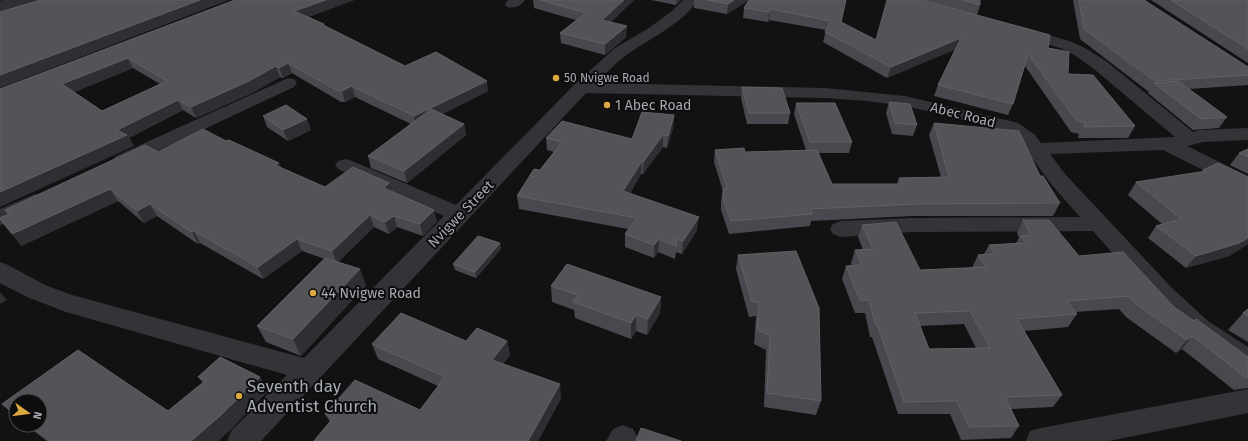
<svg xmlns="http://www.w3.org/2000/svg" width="1248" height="441" font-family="'Fira Sans',sans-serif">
<rect width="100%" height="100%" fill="#121213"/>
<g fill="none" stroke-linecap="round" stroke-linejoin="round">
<!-- minor -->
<g fill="#333438" fill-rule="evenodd">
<path d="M508 0H525C521 6 514 9 507 7L505 4Z"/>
<path d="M683 0H698C681 25 652 37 628 54 616 62 606 74 596 83L825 88 905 96 1018 123 1035 135 1041 143 1175 137 1094 69 1073 54 1060 48 1015 34 1012 31 1015 28 1020 26 1072 42 1085 48 1106 61 1193 132 1200 130 1248 128V140L1203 142 1187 146 1248 176V191L1241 189 1163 150 1050 154 1065 174 1172 288 1208 321 1248 347V372L1238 369 1190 335 1154 300 1093 231 912 232 841 237 833 234 830 229 833 224 841 221 912 218 1080 217 1051 184 1021 143 1004 131 940 114 905 106 867 101 825 98 586 93 261 441H227L231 431 287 375 66 312 27 297 0 283V262L8 265 45 285 72 295 304 358 444 216 338 169 335 165 338 161 345 159 352 161 456 205 575 84 615 48 649 28 672 11Z"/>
<path d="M288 78 294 79 297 83 294 87 130 164 123 166 116 164 113 160 116 156Z"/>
<path d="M35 194 43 196 46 201 43 206 8 223 0 225V209Z"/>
<path d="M1248 389V413L1109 441H1026L1030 431 1041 428Z"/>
<path d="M623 425 633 429 638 438 636 441H606L613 429Z"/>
</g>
</g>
<!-- wall -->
<g fill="#48494e" fill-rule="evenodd">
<path d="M235 0H354L308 17 324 24 325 26 405 66 488 91 442 114 464 124 466 135 407 183 371 168 368 156 411 124 355 97 345 102H341L292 73 283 78 280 77 254 92 196 118 183 110 129 138 134 146 0 89ZM133 68 160 84 102 111 74 92Z"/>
<path d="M533 0H634L611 22 626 37 605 55 561 43 560 33 576 20 534 8Z"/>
<path d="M651 0H681L676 5Z"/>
<path d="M694 0H749L727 14 694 8Z"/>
<path d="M749 0 841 22 876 40 1048 48 1068 74 1135 126 1128 138H1078L1079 134 1071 132 1025 66 1013 104 1008 115 934 96 938 85 955 49 887 78 823 42 826 30 769 20 768 22 743 18 744 8Z"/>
<path d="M923 0H980V5L977 15Z"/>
<path d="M1073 0H1144L1248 67V85L1189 89 1227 117 1219 128 1193 130 1148 93 1149 92 1080 39Z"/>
<path d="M1151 0H1248V63Z"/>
<path d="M742 87 790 113 788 124H747L741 98Z"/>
<path d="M889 102 917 125 913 136 892 134 886 113Z"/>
<path d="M796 103 852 142 849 153H818L832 184H897L899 178 941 177 929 135 934 123 1040 176 1060 203 1053 216H912L811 221 810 226 729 234 721 210V201L723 191 714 162 715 150 745 152 806 150 794 114Z"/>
<path d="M674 115 673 128 667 148 663 147 643 174H641L630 193 697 230 682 254 676 252 675 259 658 252 654 258 625 247V234L628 229 519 209 517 196 540 170 554 152 547 150 546 138 632 139Z"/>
<path d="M263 116 311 130 288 141 267 127Z"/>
<path d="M226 141 281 168 325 187 391 191 437 221 423 236 397 227 389 234 374 227 338 262 366 285 301 356 266 342 257 326 325 259 302 251 263 279 200 243 198 244 157 216 144 223 118 201 21 246 8 214 5 210 158 152Z"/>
<path d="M1248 149V174L1230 165 1239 153Z"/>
<path d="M1203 170 1248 177V244L1229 256 1186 268 1148 238 1156 226 1162 224 1128 195 1136 182 1202 172Z"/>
<path d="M1023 220 1079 256 1174 307 1248 357V388L1234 390 1182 349 1176 353 1126 317 1119 309 1075 312 1077 314 1068 327 1024 331 1062 395 1053 407 1011 409 1019 426 1011 438 961 440 950 414H898L872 337H870L865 313H855L842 279 846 266H852L851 263 855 250H863L858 237 862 225 920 270 972 268 978 255 984 254 989 245 1016 243 1019 238 1017 233ZM964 324 976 348 929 349 920 326Z"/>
<path d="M500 243 501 249 476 278 455 270 453 264Z"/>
<path d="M738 255 821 401 816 415 764 407 766 350 754 344 756 316 749 317 736 269Z"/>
<path d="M551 286 661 297 660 313 647 335 636 331 631 339 575 318 574 310 552 302Z"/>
<path d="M1248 309V342L1228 330 1243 313Z"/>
<path d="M466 341H507L510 355 503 364 561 398 538 441H314L330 422 325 414 420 410 438 386 378 359 372 344Z"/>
<path d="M78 350 168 411 203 383 198 377 220 357 260 377 268 391 230 430 218 441H47L26 425H40V401H16V417L2 404Z"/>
</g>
<!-- shaded-wall -->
<g fill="#2e2f32">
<path d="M3 0H38L0 12V1Z"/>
<path d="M200 0H229L0 88V75Z"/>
<path d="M326 0H354L298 21 294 11Z"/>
<path d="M624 0H634L602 31V20Z"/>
<path d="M677 0H681L676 5Z"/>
<path d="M734 0H749L727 14 728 4Z"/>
<path d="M770 9 769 20 768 22 769 12Z"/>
<path d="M627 26 626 37 605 55V44Z"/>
<path d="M961 38 957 49 887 78 891 67Z"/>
<path d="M128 58 133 68 69 94 62 84Z"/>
<path d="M288 63 292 73 283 78 279 68Z"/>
<path d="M276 66 280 77 254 92 196 118 191 107Z"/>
<path d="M487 81 488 91 416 127 414 116Z"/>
<path d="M352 86 355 97 345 102 342 91Z"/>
<path d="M178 100 183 110 129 138 134 146 0 207V192L117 130Z"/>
<path d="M674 115 673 128 667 148 668 136Z"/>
<path d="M307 119 311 130 288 141 283 130Z"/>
<path d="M464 124 466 135 407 183 404 171Z"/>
<path d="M663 135V147L643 174 644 161Z"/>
<path d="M642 161 641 174 623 204V191Z"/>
<path d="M279 163 284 174 275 165Z"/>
<path d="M389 183 393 195 384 188Z"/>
<path d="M110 189 118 201 21 246 12 234Z"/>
<path d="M150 204 157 216 144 223 137 211Z"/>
<path d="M434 210 437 221 423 236 420 224Z"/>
<path d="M370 215 374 227 337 263 332 251Z"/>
<path d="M394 216 397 227 389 234 385 222Z"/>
<path d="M699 217 697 230 682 254 683 241Z"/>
<path d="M194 231 200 243 198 244 192 232Z"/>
<path d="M1248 238V244L1229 256 1186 268 1196 256Z"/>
<path d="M297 239 302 251 263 279 258 267Z"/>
<path d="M659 239 658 252 654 258V245Z"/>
<path d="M500 243 501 249 476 278 475 272Z"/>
<path d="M360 269 366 285 301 356 293 339Z"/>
<path d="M0 292 7 300 0 304Z"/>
<path d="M661 297 660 313 647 335 648 319Z"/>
<path d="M636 315V331L631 339V323Z"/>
<path d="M1193 336 1182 349 1176 353 1187 340Z"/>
<path d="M507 341 510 355 495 375 492 360Z"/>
<path d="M260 377 268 391 230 430 218 441H191Z"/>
<path d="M560 384 561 398 538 441H528Z"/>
</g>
<!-- building -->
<g fill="#525458" stroke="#5f6166" fill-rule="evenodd">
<path d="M40 0H200L0 75V12Z"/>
<path d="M235 0H326L294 11 324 24 323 25 405 66 436 52 487 81 414 116 352 86 342 91H338L288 63 279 68 276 66 249 81 191 107 178 100 117 130 127 135 0 192V89ZM128 58 167 81 102 111 62 84Z"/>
<path d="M540 0H624L602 20 627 26 605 44 560 33 586 13Z"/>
<path d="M707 0H734L728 4Z"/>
<path d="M749 0H846L841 22 876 40 887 0H922L1050 35 1048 48 1069 52 1068 74 1093 75 1135 126 1084 127 1085 123 1077 121 1028 54 1013 104 938 85 961 38 891 67 825 32 831 21 770 9 769 12 744 8Z"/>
<path d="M962 0H980V5Z"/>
<path d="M1079 0H1144L1248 67V75L1155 81 1084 29Z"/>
<path d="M1171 0H1248V49Z"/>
<path d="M1178 81 1227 117 1201 119 1154 83Z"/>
<path d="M742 87 782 88 790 113H749Z"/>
<path d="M889 102 910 104 917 125 895 123Z"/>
<path d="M796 103H835L852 142H810Z"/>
<path d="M286 105 307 119 283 130 263 116Z"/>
<path d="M431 109 464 124 404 171 368 156Z"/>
<path d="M642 112 674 115 668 136 663 135 644 161H642L623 191 699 217 683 241 677 239 676 246 659 239 654 245 625 234 637 218 517 196 534 169 540 170 562 142 546 138 562 121 632 139Z"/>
<path d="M934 123 1019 131 1040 176H1043L1060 203 917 204 810 209 813 214 731 221 723 198V189L727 188 715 150 744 148 745 152 817 150 832 184H902L899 178 949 177Z"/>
<path d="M203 129 226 141 229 140 279 163 275 165 325 187 353 167 389 183 384 188 434 210 420 224 394 216 385 222 370 215 332 251 297 239 258 267 194 231 192 232 150 204 137 211 110 189 12 234 0 219V218L9 214 5 210 145 145 158 152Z"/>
<path d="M1248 149V157L1239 153Z"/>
<path d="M1218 163 1248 177V238L1239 243 1196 256 1156 226 1181 219 1136 182 1206 171 1203 170Z"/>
<path d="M1023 220H1049L1079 256 1123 252 1174 307 1194 321 1196 319 1248 357V377L1246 378 1193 336 1187 340 1136 304 1129 296 1067 301 1077 314 1017 319 1062 395 1005 397 1019 426 969 427 957 401 904 402 877 324H875L869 300H860L846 266 862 265 855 250 873 249 862 225 896 222 920 270 986 267 978 255 995 254 989 245 1026 243 1020 236 1031 235ZM970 311 990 348 929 349 915 313Z"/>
<path d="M478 236 500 243 475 272 453 264Z"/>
<path d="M796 251 819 308 821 401 767 393 770 336 757 330 759 302H752L738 255Z"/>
<path d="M325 258 360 269 293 339 257 326Z"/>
<path d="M567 264 661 297 648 319 636 315 631 323 573 302 578 295 551 286Z"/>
<path d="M1248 309V316L1243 313Z"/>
<path d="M401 313 466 341 477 328 507 341 492 360 560 384 528 441H314L333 418 325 414 355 380 420 410 445 377 372 344Z"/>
<path d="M78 350 168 411 206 380 198 377 220 357 260 377 220 416 191 441H50L29 425H40V401H16V415L2 404Z"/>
<path d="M641 428 681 441H636Z"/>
</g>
<!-- markers -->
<g fill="#dca842" stroke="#0d0d0e" stroke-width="1.5">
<circle cx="556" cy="78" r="4"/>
<circle cx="607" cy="105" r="4"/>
<circle cx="313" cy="293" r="4"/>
<circle cx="239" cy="396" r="4"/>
</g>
<g text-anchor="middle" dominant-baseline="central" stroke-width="4" stroke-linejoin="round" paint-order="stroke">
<!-- far-poi labels -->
<g font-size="12" fill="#a5a9b2" stroke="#0d0d0e" text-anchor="start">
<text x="564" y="78">50 Nvigwe Road</text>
</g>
<!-- poi labels -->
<g font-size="14" fill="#a5a9b2" stroke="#0d0d0e" text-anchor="start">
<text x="615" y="105">1 Abec Road</text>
<text x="321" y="293">44 Nvigwe Road</text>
</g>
<!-- street labels -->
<g font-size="14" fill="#a5a9b2" stroke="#0d0d0e">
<text transform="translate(963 115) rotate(14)">Abec Road</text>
<text transform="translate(461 214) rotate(-46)">Nvigwe Street</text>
</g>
<!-- near-poi labels -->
<g font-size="17" fill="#a5a9b2" stroke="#0d0d0e" text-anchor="start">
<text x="247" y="386">Seventh day<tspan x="247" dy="20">Adventist Church</tspan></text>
</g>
</g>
<!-- north arrow -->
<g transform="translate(28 413) rotate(104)"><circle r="19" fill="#0d0d0e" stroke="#4a4b50"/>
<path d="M0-3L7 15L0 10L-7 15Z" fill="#dca842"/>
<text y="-6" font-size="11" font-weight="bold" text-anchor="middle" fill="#a5a9b2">N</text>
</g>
</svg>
